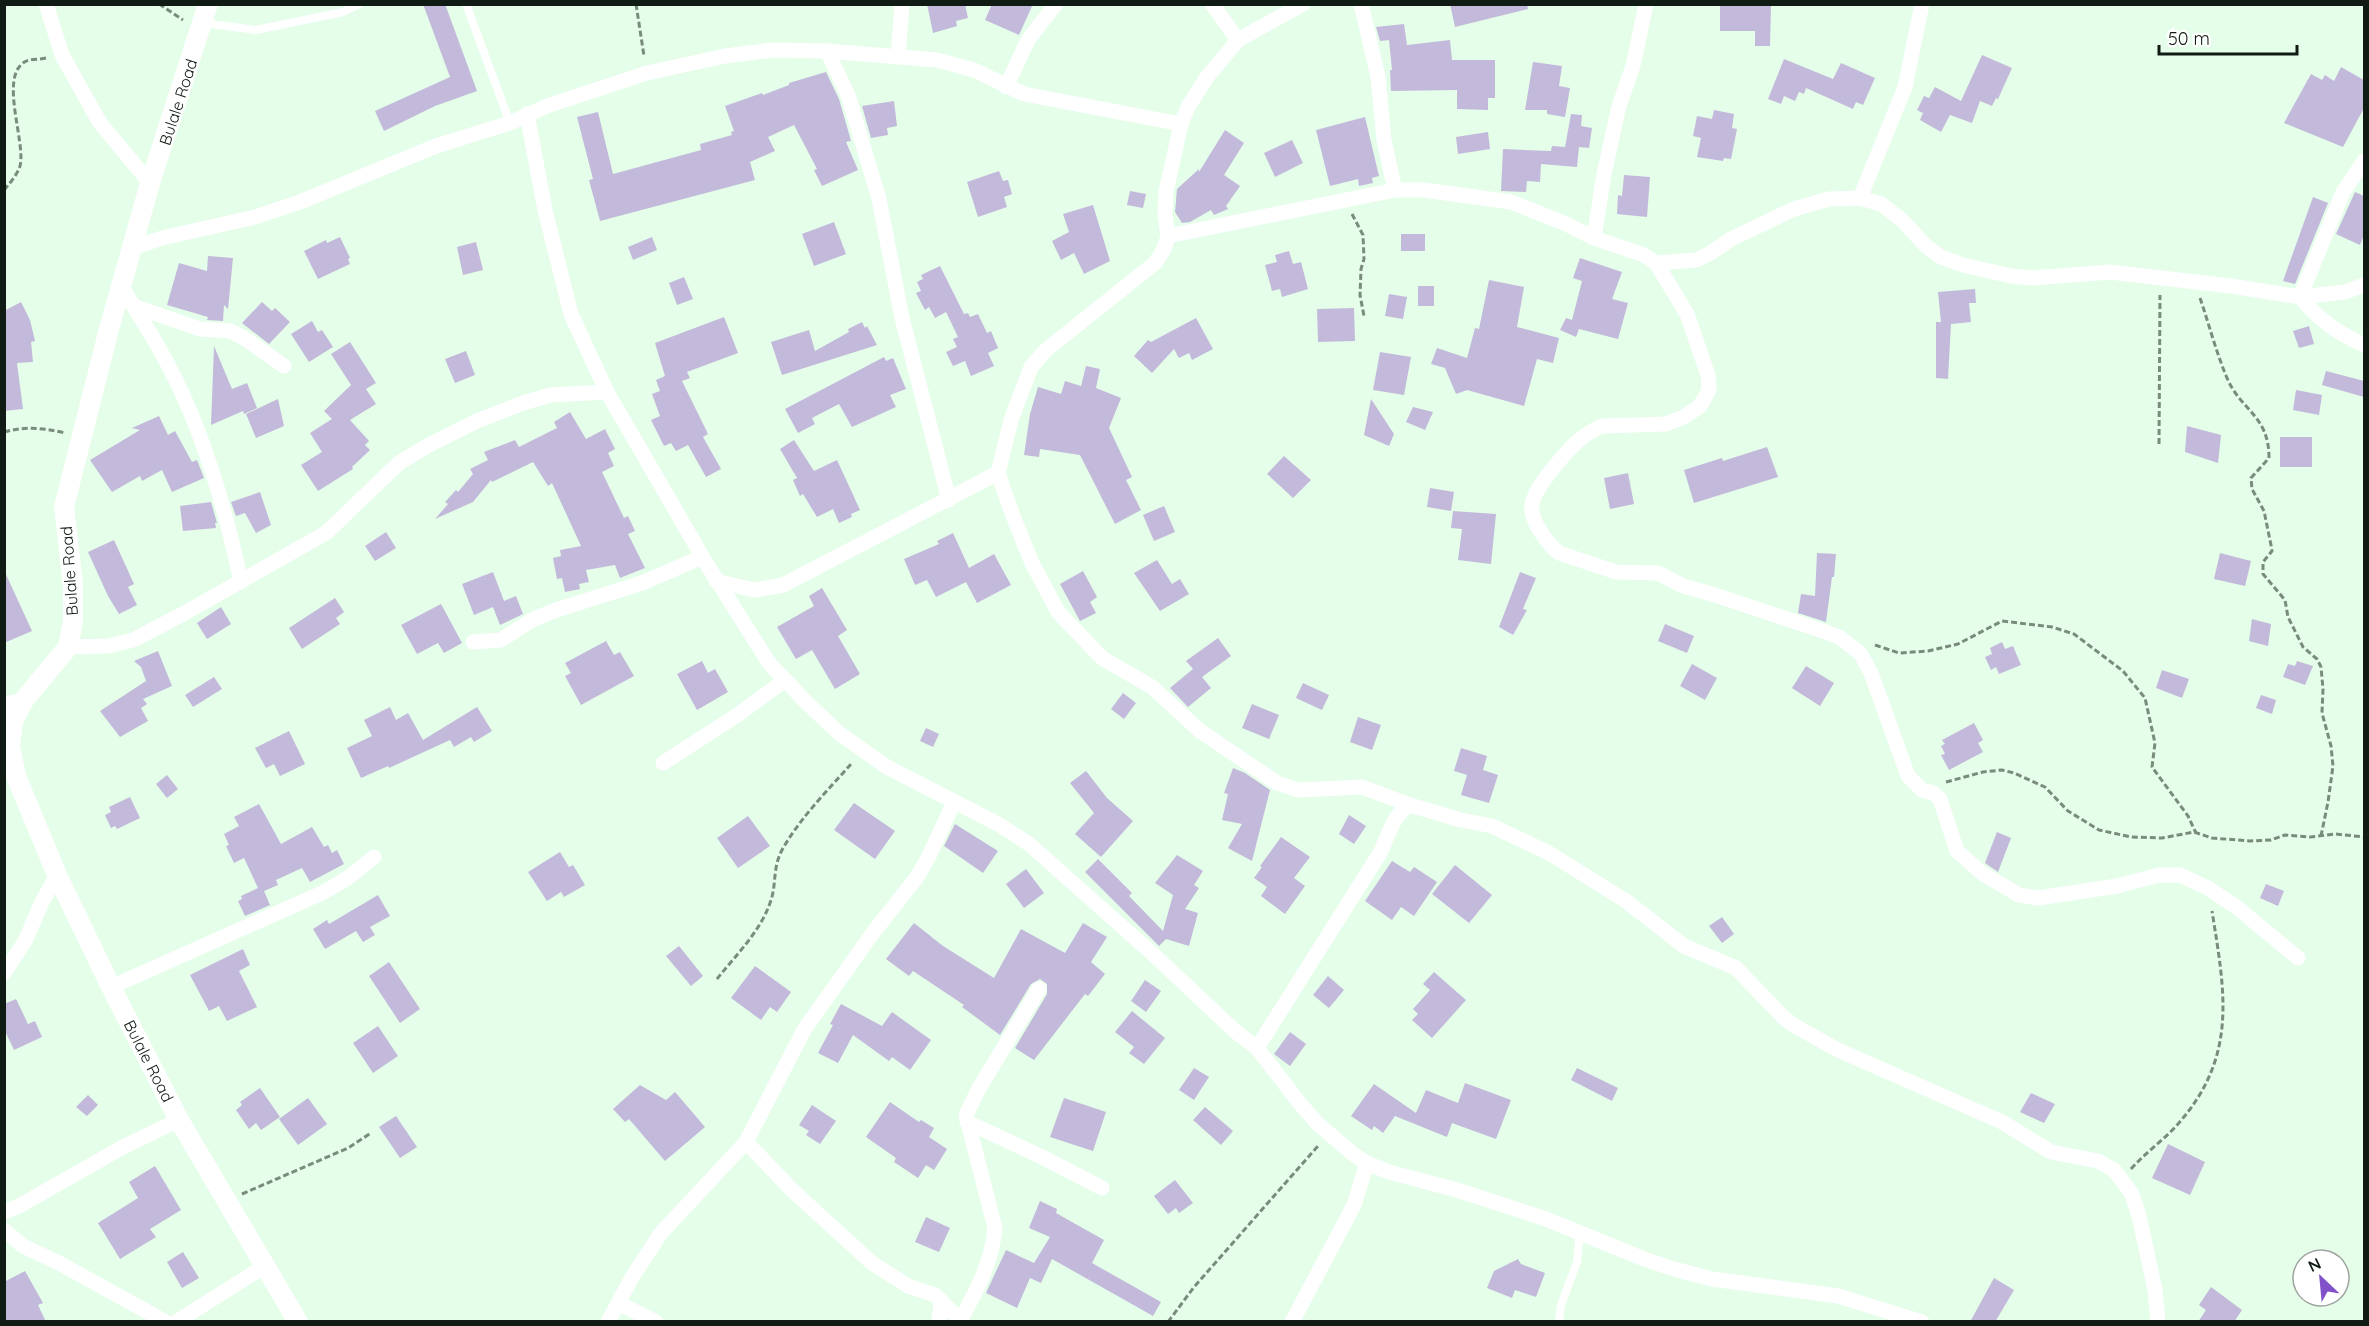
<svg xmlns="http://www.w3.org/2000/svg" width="2369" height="1326" font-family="Quicksand,sans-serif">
<rect width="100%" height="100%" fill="#e4fee9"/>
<!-- building -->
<g fill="#c3b9db">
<path d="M423 4H445L477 91 435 106 384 131 375 111 450 77Z"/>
<path d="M927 4H965L968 18 956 21 957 26 933 33Z"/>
<path d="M992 4H1033L1019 35 985 20Z"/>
<path d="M1450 4H1527L1528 9 1455 27Z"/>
<path d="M1720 4H1771L1770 46H1755V31H1720Z"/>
<path d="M1404 24 1407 45 1450 40 1452 60H1495V98H1488V110L1457 109V90L1391 91 1390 70H1392L1389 40 1380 41 1376 27Z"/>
<path d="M1982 55 2012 68 1998 99 1996 98 1992 106 1980 101 1972 123 1950 115 1941 132 1920 120 1923 113 1917 110 1924 96 1929 98 1935 87 1961 101Z"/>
<path d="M1784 59 1833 79 1841 63 1875 78 1863 105 1856 102 1853 109 1806 88 1804 94 1799 92 1795 101 1784 96 1781 104 1768 99Z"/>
<path d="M1533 62 1562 66 1559 86 1570 88 1565 117 1547 114V110H1525Z"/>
<path d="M2341 67 2364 80V108L2343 147 2284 123 2311 74 2322 80 2325 75 2334 81Z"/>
<path d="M826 72 839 99 851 141 846 142 858 170 822 186 814 170 817 169 794 125 768 137 775 151 750 162 755 180 600 221 589 180 593 179 577 117 598 112 613 174 701 150 700 144 732 135 731 132 734 131 725 106 762 93 763 95 789 85V83Z"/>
<path d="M894 101 897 126 887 128 888 135 871 138 862 106Z"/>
<path d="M1714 110 1734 114 1732 128 1737 129 1731 159 1724 158 1723 161 1697 157 1701 138 1693 136 1697 116 1712 119Z"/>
<path d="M1571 114 1582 115 1581 126 1592 128 1589 148 1579 147 1577 167 1541 164 1540 182 1527 181 1526 192 1501 191 1503 149 1551 151 1552 146 1565 147Z"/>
<path d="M1365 117 1379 176 1372 178 1373 183 1359 186 1358 179 1330 186 1316 130Z"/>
<path d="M1225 130 1244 143 1224 175 1240 186 1226 206 1228 209 1214 215 1211 210 1190 222 1182 223 1175 212 1177 189 1199 169V172Z"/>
<path d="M1488 132 1490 149 1458 154 1456 137Z"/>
<path d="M1292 140 1303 163 1275 177 1264 153Z"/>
<path d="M999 171 1003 181 1008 180 1012 194 1004 197 1007 207 978 217 967 182Z"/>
<path d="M1624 175 1650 177 1647 217 1617 214 1618 195 1622 196Z"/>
<path d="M1130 191 1146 194 1143 208 1127 205Z"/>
<path d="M2355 192 2364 196V235L2360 245 2336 234Z"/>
<path d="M2313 197 2328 203 2295 284 2283 281Z"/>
<path d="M1093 205 1110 261 1084 274 1074 253 1061 260 1052 241 1069 232 1063 214Z"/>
<path d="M834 222 846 254 814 266 802 234Z"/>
<rect x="1401" y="234" width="24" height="17"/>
<path d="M340 237 350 258 348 259 350 264 318 279 304 251 326 240 327 243Z"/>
<path d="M652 237 657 250 633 260 628 247Z"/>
<path d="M476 242 483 270 463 275 457 247Z"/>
<path d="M1289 251 1293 264 1301 262 1308 289 1282 297 1280 289 1272 291 1265 265 1277 262 1275 255Z"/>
<path d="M208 256 233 258 228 309 224 305 223 321 207 320 208 317 167 305 179 263 207 271Z"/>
<path d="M1580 258 1622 272 1612 299 1628 303 1618 339 1579 329 1576 337 1560 330 1566 318 1572 320 1582 281 1573 278Z"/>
<path d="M940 266 964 314 968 313 970 317 978 314 987 333 991 331 998 348 988 353 994 366 971 376 965 361 953 366 946 352 957 347 953 339 958 337 946 312 935 318 929 307 925 310 916 293 921 291 917 282 923 279 921 275Z"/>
<path d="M684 277 693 299 677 305 669 283Z"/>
<path d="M1489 280 1524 287 1517 327 1559 338 1553 363 1537 359 1524 406 1467 390 1456 394 1445 368 1431 364 1437 348 1467 358 1475 328 1479 329Z"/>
<rect x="1418" y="286" width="16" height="20"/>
<path d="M1975 289 1976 303H1969L1971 322 1951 324 1948 379 1936 378V322H1941L1938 292Z"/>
<path d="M1389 294 1407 297 1403 319 1385 316Z"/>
<path d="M21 302 30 320 35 341 31 342 33 362 17 363 23 409 4 411V311Z"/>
<path d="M262 302 272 311 275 308 290 322 269 344 242 323Z"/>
<path d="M1354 308 1355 341 1318 342 1317 309Z"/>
<path d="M724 317 738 353 687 372 690 378 682 381 708 434 703 437 721 469 706 477 688 445 676 451 671 443 664 446 651 420 660 416 652 394 660 391 656 380 665 376 655 343Z"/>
<path d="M1196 318 1213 349 1192 360 1189 353 1179 358 1174 349 1152 373 1134 356 1148 340 1151 342Z"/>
<path d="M312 321 318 332 322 330 333 347 309 362 291 334Z"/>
<path d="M862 322 865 328 867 326 877 345 782 375 771 342 809 330 815 351 849 332 848 329Z"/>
<path d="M2309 326 2314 344 2299 348 2293 331Z"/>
<path d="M350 342 376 383 366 389 376 404 350 420 369 441 365 445 370 450 352 467 353 469 318 491 301 465 322 452 310 433 332 419 324 411 351 385 331 354Z"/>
<path d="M214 346 232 389 247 383 257 408 244 414 243 411 211 425Z"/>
<path d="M466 351 475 375 455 383 445 359Z"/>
<path d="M1380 352 1411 357 1404 395 1373 390Z"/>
<path d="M884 357 886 361 893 358 906 389 890 395 896 407 852 427 839 404 812 418 815 424 798 433 785 409Z"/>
<path d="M1086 366 1100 369 1096 388 1121 398 1109 428 1132 477 1126 480 1141 510 1115 524 1080 455 1040 449 1039 457 1024 455 1030 414 1038 387 1061 394 1065 381 1081 386Z"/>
<path d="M2326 371 2364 381V397L2322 385Z"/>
<path d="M2296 390 2322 395 2319 415 2293 410Z"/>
<path d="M278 399 284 426 256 438 246 414Z"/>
<path d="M1371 399 1394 434 1389 446 1364 435Z"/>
<path d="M1413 407 1433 412 1425 430 1406 422Z"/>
<path d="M570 412 586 439 605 429 615 449 608 453 614 466 602 472 624 518 628 516 635 531 628 534 645 568 620 578 615 565 586 570 589 582 579 584 580 589 565 592 562 578 557 579 553 558 561 556 560 550 581 546 552 483 548 486 533 462 492 482 491 480 473 502 435 519 448 504 445 502 456 490 458 492 473 474 470 469 488 460 484 452 515 440 519 447 557 428 554 422Z"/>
<path d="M159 416 168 435 175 431 192 462 197 460 204 478 172 492 162 470 142 481 140 476 112 492 90 460 140 430 132 428Z"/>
<path d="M2187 426 2221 435 2218 463 2185 452Z"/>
<rect x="2280" y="437" width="32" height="30"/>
<path d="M794 440 814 471 837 460 860 510 851 514 852 517 839 523 833 509 817 517 803 494 800 496 793 480 797 478 780 449Z"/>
<path d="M1767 447 1778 477 1694 503 1684 470 1722 458 1723 461Z"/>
<path d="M1284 456 1311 480 1293 498 1267 474Z"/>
<path d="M1628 473 1634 504 1610 509 1604 478Z"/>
<path d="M1430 488 1454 492 1451 511 1427 507Z"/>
<path d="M260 492 271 525 256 533 245 513 236 516 231 502Z"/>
<path d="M211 502 217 523H215L216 528 183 531 180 506Z"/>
<path d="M1164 506 1175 532 1154 541 1143 515Z"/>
<path d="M1453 511 1496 514 1491 564 1458 560 1462 529 1451 528Z"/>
<path d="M386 532 396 548 375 561 365 546Z"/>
<path d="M953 533 969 568 994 554 1011 585 977 603 966 582 936 597 927 580 915 585 904 559 939 544 937 541Z"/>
<path d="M114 540 134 584 128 587 137 605 119 614 108 596 88 552Z"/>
<path d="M1817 553 1836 554 1834 577H1832L1826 622 1798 613 1801 594 1815 596Z"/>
<path d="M2220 553 2251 561 2245 586 2214 579Z"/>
<path d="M1157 560 1172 584 1180 579 1189 594 1160 611 1134 573Z"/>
<path d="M4 570 32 631 4 643Z"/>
<path d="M1083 571 1097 597 1090 602 1096 613 1080 621 1060 584Z"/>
<path d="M493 572 504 601 516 596 523 614 500 625 493 607 474 615 462 584Z"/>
<path d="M1520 572 1536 578 1523 609 1527 610 1513 635 1499 627Z"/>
<path d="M822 588 847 630 838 636 860 674 835 689 812 650 796 659 777 627 814 606 809 596Z"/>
<path d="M335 598 344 612 336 618 340 624 302 649 289 628Z"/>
<path d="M441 604 462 643 444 653 438 643 417 654 401 625Z"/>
<path d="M221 607 231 624 207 639 197 623Z"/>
<path d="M2252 619 2271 624 2268 646 2249 641Z"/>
<path d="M1665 624 1694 636 1687 653 1658 641Z"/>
<path d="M1218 638 1231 656 1202 677 1211 688 1188 707 1170 688 1193 669 1186 661Z"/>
<path d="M606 641 614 655 620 652 634 676 581 705 565 676 571 673 565 663Z"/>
<path d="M2002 642 2005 649 2013 646 2021 665 1999 674 1996 667 1991 670 1985 657 1992 654 1990 648Z"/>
<path d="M158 651 172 686 143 699 147 704 141 708 148 721 120 737 100 711 146 681 141 667 134 661Z"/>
<path d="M702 661 708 673 715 669 728 692 697 710 677 674Z"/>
<path d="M2297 661 2313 666 2305 685 2283 677 2288 664 2295 666Z"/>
<path d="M1692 664 1717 678 1705 700 1680 686Z"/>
<path d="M1806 666 1834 683 1820 706 1792 688Z"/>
<path d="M2162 670 2189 679 2182 698 2156 688Z"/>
<path d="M214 677 222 689 193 707 185 695Z"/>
<path d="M1303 683 1329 695 1322 710 1296 698Z"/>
<path d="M1123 693 1136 703 1124 719 1111 709Z"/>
<path d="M2261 695 2276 700 2272 714 2256 708Z"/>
<path d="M1252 704 1279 715 1269 739 1242 728Z"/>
<path d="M390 707 396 720 408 713 423 740 477 707 492 731 474 742 471 737 454 747 450 740 389 768 388 766 361 778 347 748 372 736 364 720Z"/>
<path d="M1358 717 1381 725 1372 750 1350 742Z"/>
<path d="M1974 723 1983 740 1978 743 1983 752 1949 770 1941 755 1945 754 1941 746 1945 744 1942 740Z"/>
<path d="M926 728 939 734 933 747 920 741Z"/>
<path d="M289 731 305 764 280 776 274 764 266 768 255 748Z"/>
<path d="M1461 748 1487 756 1483 770 1498 775 1489 803 1461 795 1467 775 1454 771Z"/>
<path d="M1233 768 1245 773 1270 790 1252 861 1228 848 1242 824 1222 820 1228 794 1224 793Z"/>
<path d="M1086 771 1107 798 1133 821 1101 857 1075 834 1094 813 1070 783Z"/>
<path d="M167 775 178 789 167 798 156 784Z"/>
<path d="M130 797 140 818 117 829 115 826 111 828 105 815 111 812 109 807Z"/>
<path d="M854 803 895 831 875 859 834 830Z"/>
<path d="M259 804 281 844 312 827 324 847 328 845 332 853 337 850 344 864 310 882 302 868 276 880 278 885 264 891 270 905 245 916 238 901 242 899 241 896 258 888 244 858 234 863 226 846 229 845 224 834 239 826 234 817Z"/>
<path d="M1349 815 1366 826 1354 844 1339 834Z"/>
<path d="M748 816 770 846 738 868 717 838Z"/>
<path d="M955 824 998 851 983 873 944 846Z"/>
<path d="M1997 832 2011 838 1998 872 1985 863Z"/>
<path d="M1281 837 1310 857 1294 878 1305 886 1285 914 1261 896 1267 887 1254 878 1262 867 1260 866Z"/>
<path d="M560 852 569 867 573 865 585 885 564 897 561 892 547 901 528 872Z"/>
<path d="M1177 855 1203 871 1194 885 1199 888 1185 909 1198 913 1189 946 1166 939 1159 946 1085 872 1098 859 1132 893 1129 896 1163 931 1173 895 1155 883Z"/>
<path d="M1392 861 1410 872 1414 867 1437 882 1414 916 1401 907 1392 920 1365 901Z"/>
<path d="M1455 865 1492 895 1469 923 1432 894Z"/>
<path d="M1026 869 1044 893 1024 908 1006 884Z"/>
<path d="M2266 884 2284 891 2278 906 2260 898Z"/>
<path d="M378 895 390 916 370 927 375 935 363 942 356 931 325 949 313 929 327 920 329 924Z"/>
<path d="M1722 917 1734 934 1722 943 1709 926Z"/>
<path d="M914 923 943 946 994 978 1021 929 1065 953 1083 923 1107 937 1091 962 1105 974 1088 996 1085 994 1034 1060 1015 1048 1047 994V984L1040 979 1031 984 1000 1035 962 1007 964 1005 913 971 909 976 886 959Z"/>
<path d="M679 946 703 976 691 986 666 956Z"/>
<path d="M243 949 250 965 239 971 257 1007 227 1021 219 1006 209 1011 190 975Z"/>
<path d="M389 962 420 1009 400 1023 369 976Z"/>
<path d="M755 966 791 992 777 1012 770 1007 761 1020 731 998Z"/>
<path d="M1434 972 1466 1000 1432 1038 1412 1020 1418 1014 1413 1009 1430 990 1423 984Z"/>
<path d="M1328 976 1344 990 1329 1008 1313 995Z"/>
<path d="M1145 980 1161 991 1146 1012 1131 1001Z"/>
<path d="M16 999 28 1024 35 1021 42 1037 14 1050 4 1029V1004Z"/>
<path d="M841 1004 882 1026 892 1012 931 1040 910 1070 892 1057 889 1061 853 1035 838 1063 818 1053 833 1025 830 1024Z"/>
<path d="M1132 1011 1165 1038 1144 1064 1129 1053 1134 1047 1115 1032Z"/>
<path d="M378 1026 398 1056 373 1073 353 1043Z"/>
<path d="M1290 1032 1306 1044 1290 1066 1274 1054Z"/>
<path d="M1194 1068 1209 1077 1194 1100 1179 1090Z"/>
<path d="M1577 1068 1618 1088 1612 1101 1571 1080Z"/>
<path d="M1465 1083 1511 1100 1496 1139 1452 1123 1447 1137 1395 1116 1383 1133 1374 1126 1372 1130 1351 1116 1374 1084 1416 1113 1426 1090 1458 1103Z"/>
<path d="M640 1085 666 1100 675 1092 705 1127 665 1161 629 1119 625 1122 613 1109Z"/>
<path d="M260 1088 280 1117 261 1130 256 1123 249 1129 236 1110 242 1105 240 1102Z"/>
<path d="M2031 1093 2055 1104 2044 1123 2020 1112Z"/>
<path d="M88 1095 98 1105 87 1116 76 1107Z"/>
<path d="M308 1098 327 1124 298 1145 279 1119Z"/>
<path d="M1064 1098 1106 1112 1093 1151 1050 1137Z"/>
<path d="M890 1102 919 1122 921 1120 934 1128 929 1137 947 1149 934 1170 926 1165 918 1178 894 1162 896 1158 866 1137Z"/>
<path d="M812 1105 836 1121 820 1144 806 1135 809 1131 799 1125Z"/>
<path d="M1205 1107 1233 1131 1221 1145 1193 1120Z"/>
<path d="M396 1116 417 1147 400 1158 379 1127Z"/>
<path d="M2168 1144 2205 1162 2190 1195 2152 1178Z"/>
<path d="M155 1166 181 1210 150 1229 156 1237 120 1259 98 1223 138 1198 129 1182Z"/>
<path d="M1175 1180 1193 1203 1179 1213 1176 1208 1168 1214 1154 1196Z"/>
<path d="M1040 1201 1057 1209 1056 1213 1104 1240 1092 1263 1161 1302 1153 1316 1052 1259 1041 1283 1030 1278 1017 1308 986 1293 1006 1250 1034 1263 1050 1237 1029 1228Z"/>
<path d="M926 1217 950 1228 939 1252 915 1242Z"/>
<path d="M183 1252 199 1278 182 1288 167 1262Z"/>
<path d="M1518 1259 1521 1264 1545 1273 1536 1297 1515 1290 1512 1298 1487 1288 1494 1271Z"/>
<path d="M25 1271 43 1303 38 1305 46 1322H4V1282Z"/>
<path d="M1994 1278 2014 1290 1995 1322H1970Z"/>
<path d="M2211 1287 2242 1310 2234 1322H2198L2206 1310 2199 1305Z"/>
</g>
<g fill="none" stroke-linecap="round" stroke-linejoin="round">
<!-- path -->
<g stroke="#798b7d" stroke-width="3" stroke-dasharray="6 3" stroke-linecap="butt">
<path d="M159 4 183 20"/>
<path d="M636 4 644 56"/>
<path d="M4 190C10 183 17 175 20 166 26 143 0 80 23 63 29 58 39 60 46 58"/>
<path d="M1352 214 1363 235 1364 259 1361 269 1360 295 1364 316"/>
<path d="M2200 298C2209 324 2216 352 2227 378 2241 411 2269 415 2269 458L2251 478 2252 489 2264 511 2271 545 2272 551 2263 562V574L2285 600 2288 617 2303 647 2317 659 2321 667 2323 689 2322 713 2331 746 2333 766 2328 802 2321 836"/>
<path d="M4 432C26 426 44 428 65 433"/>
<path d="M2159 444 2160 295"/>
<path d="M1875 645 1899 653 1928 651 1958 644 2002 621 2052 627 2074 634 2123 671 2145 698 2155 743 2152 767 2188 816 2196 833"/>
<path d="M1946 782 1983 772 2002 770 2014 773 2045 787 2068 811 2099 830 2131 837 2162 838 2194 832 2212 838 2250 841 2271 840 2285 835 2310 837 2336 834 2364 837"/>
<path d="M717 979C735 956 760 932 770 903 777 885 772 869 782 850 800 818 828 790 852 763"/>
<path d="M2131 1169C2146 1152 2164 1140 2178 1124 2238 1056 2225 993 2212 911"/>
<path d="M242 1194 348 1148 371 1133"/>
<path d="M1168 1322 1194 1287 1318 1146"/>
</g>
<!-- service -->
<g stroke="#fff" stroke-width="8">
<path d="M466 4 510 123"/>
<path d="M204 23 256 30 343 12 360 4"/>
<path d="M1559 1322 1561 1305 1577 1262 1580 1232"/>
</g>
<!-- minor -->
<g stroke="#fff" stroke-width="15">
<path d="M46 4 62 55 100 123 150 183"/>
<path d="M1212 4 1238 40"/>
<path d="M1303 4 1238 40 1207 77 1188 107 1181 124 1166 192 1165 215 1168 236 1164 249 1155 263 1046 350 1031 367 1011 420 998 473 1013 516 1032 563 1058 612 1102 658 1152 687 1200 731 1277 783 1298 790 1362 787 1410 805"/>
<path d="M1361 4 1378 77 1384 140 1395 190"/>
<path d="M827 51 848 95 879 199 902 318 949 500"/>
<path d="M898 57 902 4"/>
<path d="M1006 87 1028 40 1056 4"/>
<path d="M527 114 545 210 571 314 607 392 706 563 769 663 806 702 840 734 887 767 998 824 1029 844 1154 955 1236 1032 1257 1048 1301 1105 1318 1124 1353 1154 1367 1163 1389 1172 1457 1190 1546 1219 1644 1259 1674 1269 1712 1279 1838 1296 1922 1322"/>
<path d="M2364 161 2343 192 2300 297C2319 320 2338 333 2364 345"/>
<path d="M1860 198 1905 87 1922 4"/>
<path d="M1168 236 1395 190H1424L1511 202 1564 223 1594 238 1644 255 1656 263 1687 314 1708 375 1709 390 1700 406 1684 417 1666 424 1602 426C1593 430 1585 435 1578 441 1566 452 1533 489 1532 505 1530 521 1547 543 1559 553L1616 572 1658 573 1683 586 1712 594 1823 631 1839 637 1860 653 1871 673 1908 776 1922 790 1933 793 1940 799 1957 851 1983 874 2019 895 2038 898 2117 886 2159 875H2180L2208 888 2239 909 2298 958"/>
<path d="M1594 238 1604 174 1619 106 1633 66 1646 4"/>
<path d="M133 248 162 238 255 217 300 202 436 146 510 123 547 106 647 73 725 56 772 50 827 51 937 60 974 70 1024 94 1181 124"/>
<path d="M1656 263 1696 260 1709 254 1731 239 1794 209 1829 199 1860 198 1881 204 1902 220 1926 246 1941 257 1963 265 2011 276 2033 278 2110 272 2231 286 2300 297 2345 292 2364 285"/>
<path d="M122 287C136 311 153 336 166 361 203 429 225 506 241 582"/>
<path d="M133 306 200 329 230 331 244 338 284 366"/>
<path d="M716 581 754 590 783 585 998 473"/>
<path d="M473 642 501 640 532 620 556 610 642 583 702 557"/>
<path d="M68 647 108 646 133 640 181 615 326 533 399 463 427 446 477 421 523 403 550 395 607 392"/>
<path d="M4 704 24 700"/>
<path d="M663 763 739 714 785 680"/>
<path d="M4 973 25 941 42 902 57 875"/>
<path d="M111 987 322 893 348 878 374 857"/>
<path d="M1257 1048 1380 853C1388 837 1393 814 1410 805L1461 820 1492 826 1549 853 1626 901 1684 946 1736 968 1783 1017 1795 1026 1838 1050 2002 1122 2051 1152 2098 1161 2114 1170 2132 1194 2139 1216 2155 1290 2158 1322"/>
<path d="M967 1122 1042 1157 1102 1188"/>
<path d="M746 1142 793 1191 872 1263 908 1286 935 1295 962 1322"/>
<path d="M4 1212 19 1206 123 1147 179 1120"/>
<path d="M4 1230 23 1246 59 1263 166 1322"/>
<path d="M618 1303 656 1322"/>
<path d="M961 1319C977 1290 992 1262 995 1228L966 1115 978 1090 1039 989"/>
<path d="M176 1322 265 1266"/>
<path d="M608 1322 631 1279 661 1233 746 1142 804 1030 872 934 917 877 929 856 954 802"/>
<path d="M939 1322 941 1300"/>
<path d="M1292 1322 1354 1205 1367 1163"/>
</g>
<!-- tertiary -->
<path stroke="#fff" stroke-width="20" d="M208 4 150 183 109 329 64 507 73 585V622L68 647 24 700 13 721 10 746 16 776 57 875 111 987 179 1120 298 1322"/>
</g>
<g text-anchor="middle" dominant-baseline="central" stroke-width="4.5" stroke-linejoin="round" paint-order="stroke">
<!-- street labels -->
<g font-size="16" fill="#101b13" stroke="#fff">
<text transform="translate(178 102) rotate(-72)">Bulale Road</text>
<text transform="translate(69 571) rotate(-94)">Bulale Road</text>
<text transform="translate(149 1061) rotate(63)">Bulale Road</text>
</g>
</g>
<!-- border -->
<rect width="2369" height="1326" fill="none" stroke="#101b13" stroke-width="12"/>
<!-- north arrow -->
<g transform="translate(2321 1278) rotate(334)"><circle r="28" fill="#ffffff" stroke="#9fa4a1" stroke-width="1.5"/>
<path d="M0-4.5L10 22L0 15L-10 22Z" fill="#8051c9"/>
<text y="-9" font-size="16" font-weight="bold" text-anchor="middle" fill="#101b13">N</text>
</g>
<!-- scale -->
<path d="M2159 45v9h138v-9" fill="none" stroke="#101b13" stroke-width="3"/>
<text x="2168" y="45" font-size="18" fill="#101b13" stroke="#ffffff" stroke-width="4.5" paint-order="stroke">50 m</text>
</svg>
